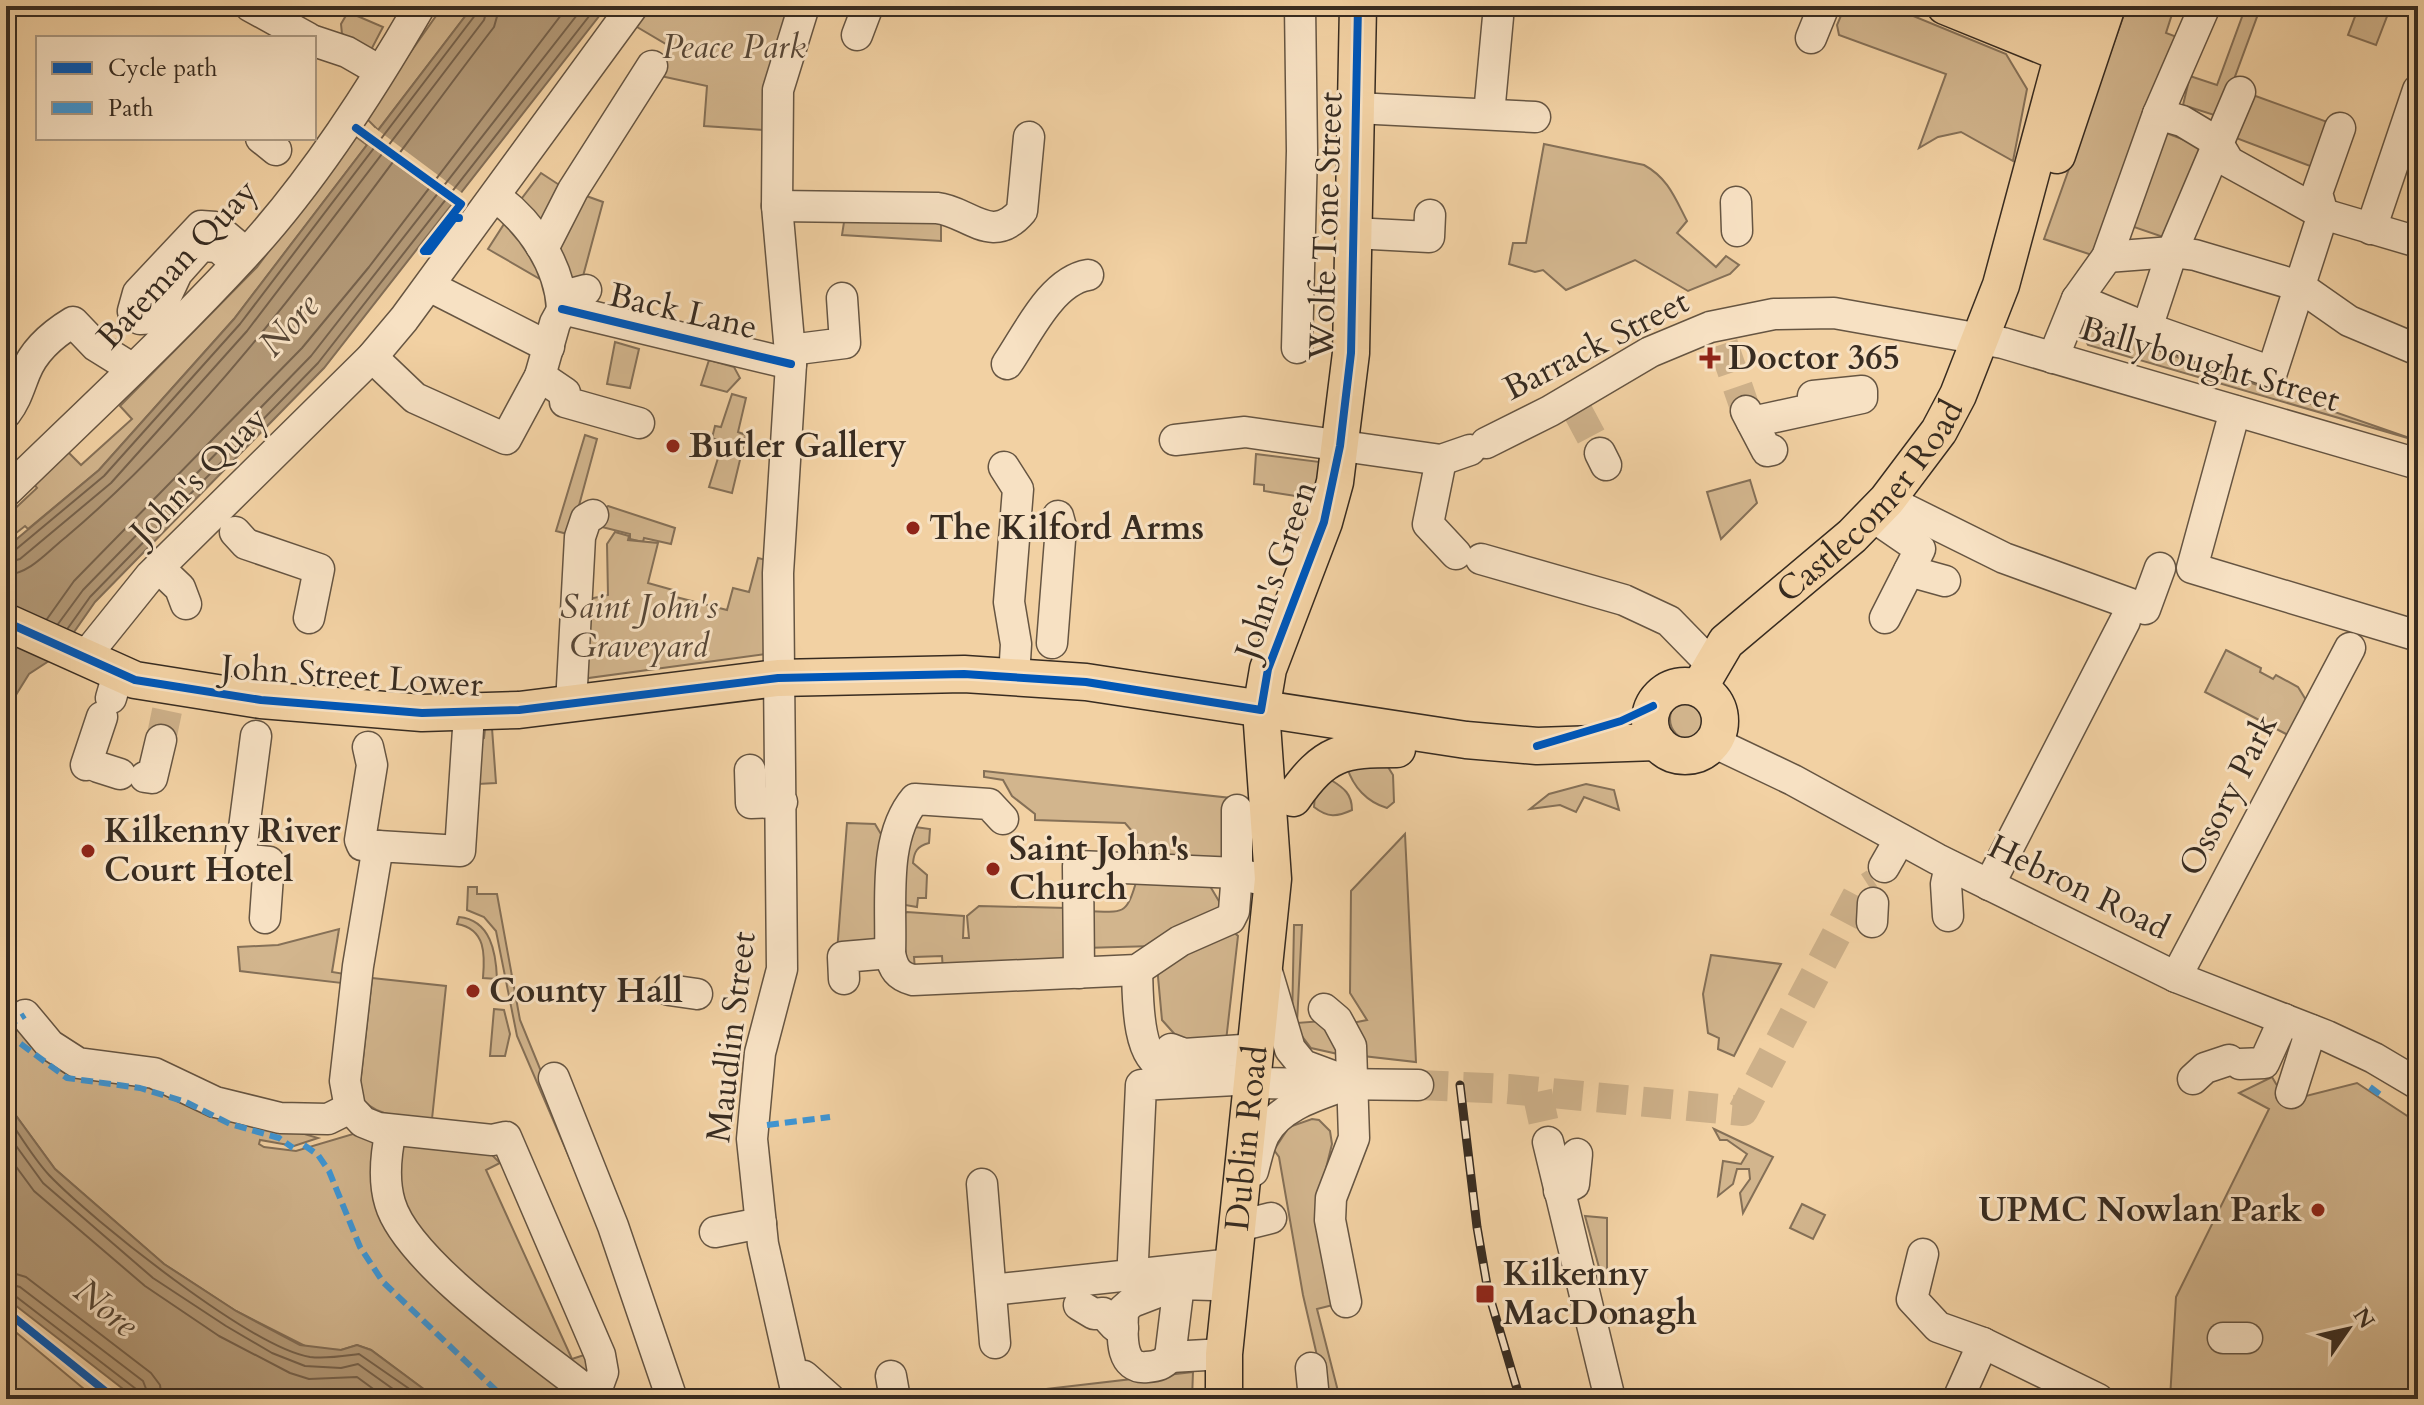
<svg xmlns="http://www.w3.org/2000/svg" width="2424" height="1405" font-family="Cardo,serif">
<rect width="100%" height="100%" fill="#f2d1a3"/>
<filter id="stains"><feTurbulence type="fractalNoise" baseFrequency=".0025" numOctaves="4"/><feColorMatrix values="0 0 0 0 .2 0 0 0 0 .09 0 0 0 0 .02 0 0 0 .5 -.17"/></filter>
<radialGradient id="worn" r=".72"><stop offset=".6" stop-color="#630" stop-opacity="0"/><stop offset="1" stop-color="#630" stop-opacity=".3"/></radialGradient>
<!-- green -->
<g fill="#d2b58d" stroke="#857057" stroke-width="2">
<path d="M443 6H473L378 130 365 117Z"/>
<path d="M644 6H790L764 130 704 126 707 86 656 75 669 46 632 24Z"/>
<path d="M1845 6H1889L2006 54 2027 89 2013 161 1961 132 1938 137 1919 148 1946 74 1839 35 1837 25Z"/>
<path d="M2127 6H2192L2189 13 2174 8 2166 33 2177 37 2098 257 2044 239Z"/>
<path d="M2246 6H2261L2223 109 2214 115 2183 105 2190 76 2217 85Z"/>
<path d="M2359 6H2391L2376 45 2348 35Z"/>
<path d="M348 12 383 27 371 50 342 34 341 24Z"/>
<path d="M2250 94 2333 124 2318 169 2236 138Z"/>
<path d="M2161 131 2206 148 2169 239 2128 225Z"/>
<path d="M355 136 367 145 234 319 99 470 28 529 25 526 6 541V517L37 488 34 484 68 452 81 465 132 419 120 406 257 267Z"/>
<path d="M1544 144 1644 165C1668 178 1675 198 1687 221L1677 233 1716 267 1726 256 1739 265 1730 274 1688 291 1635 260 1566 290 1543 270 1535 272 1509 264 1513 243H1526Z"/>
<path d="M541 173 567 190 543 236 516 206Z"/>
<path d="M578 193 603 202 579 291 551 248Z"/>
<path d="M511 213 552 286 488 249Z"/>
<path d="M852 217 925 220 941 224V241L842 235 844 222Z"/>
<path d="M2085 325 2093 327 2100 342 2114 335 2418 441 2088 345 2083 335Z"/>
<path d="M615 342 639 349 630 388 607 384Z"/>
<path d="M709 360 734 367 740 378 727 392 701 385Z"/>
<path d="M732 394 746 398 738 432 746 435 732 493 709 487 723 442 712 438 715 426 721 427Z"/>
<path d="M585 435 597 439 571 535 556 531Z"/>
<path d="M1256 454 1320 462 1315 499 1264 491V485L1254 484Z"/>
<path d="M1750 480 1757 503 1721 539 1707 492Z"/>
<path d="M608 506 675 528 671 544 644 538 643 542 630 539V534L590 524 591 518Z"/>
<path d="M615 532 629 536 628 540 658 543 648 583 673 590 672 596 727 610 733 588 749 592 758 558 770 561 766 654 581 679 584 600 608 595 607 544Z"/>
<path d="M2226 650 2261 668 2260 672 2273 679 2276 675 2298 687 2306 700 2288 735 2205 692Z"/>
<circle cx="1691" cy="719" r="21"/>
<path d="M492 728 496 783 478 784V741L484 738 485 729Z"/>
<path d="M1347 767H1388L1393 775 1394 802 1387 808C1367 802 1353 787 1347 767Z"/>
<path d="M984 771 1231 798 1229 865 1138 855 1132 831 1125 823 1035 820V814L1012 796 1003 780 984 777Z"/>
<path d="M1331 780C1344 788 1352 794 1352 810 1337 817 1328 818 1314 807L1315 795Z"/>
<path d="M1586 784 1614 790 1619 810 1584 797 1576 812 1560 805 1530 809 1549 794Z"/>
<path d="M847 823 875 824 888 846 887 941 837 952Z"/>
<path d="M915 827 930 829 929 843C917 846 914 852 913 863L927 875 926 898H918L917 907 905 905 900 850Z"/>
<path d="M1405 834 1416 1062 1363 1056 1352 1023 1367 1020 1350 993 1351 891Z"/>
<path d="M1137 879 1207 881 1223 908 1153 946 1084 948 1086 911C1124 912 1126 917 1137 879Z"/>
<path d="M468 887H477V894H497L520 1020 595 1203 667 1399H656L648 1362 591 1208 517 1036 496 931 484 917 467 910Z"/>
<path d="M979 906 1067 908 1074 964 943 971 942 956 914 957 915 970 903 961 898 918 907 912 964 916 963 938H969L967 916Z"/>
<path d="M459 917C491 920 496 953 497 979L483 978C485 955 486 929 457 924Z"/>
<path d="M1294 925H1302L1297 1023 1323 1021 1338 1054 1311 1048 1292 1023Z"/>
<path d="M1227 926 1238 936 1226 1041 1179 1039 1162 1020 1157 966Z"/>
<path d="M339 929 332 972 351 975 350 984 240 971 238 947 278 945Z"/>
<path d="M1711 955 1781 964 1734 1056 1718 1049 1719 1038 1708 1033 1703 994Z"/>
<path d="M372 978 446 986 432 1119C405 1116 374 1119 359 1094Z"/>
<path d="M494 1009 504 1010 510 1034 505 1056H490Z"/>
<path d="M6 1010 9 1022 73 1070 151 1081 217 1108 318 1138 294 1146 260 1140 259 1144 264 1147 296 1151 363 1131C386 1145 381 1187 383 1212L578 1399H437L371 1350 357 1345 341 1350 311 1349 236 1311 164 1264 55 1169 6 1102Z"/>
<path d="M2272 1077 2279 1089 2306 1096 2357 1083 2418 1123V1399H2170L2176 1297 2269 1109 2239 1093Z"/>
<path d="M1312 1119 1319 1120 1330 1131 1332 1144 1317 1205 1333 1305 1317 1309 1340 1399H1327L1303 1295 1279 1157 1274 1150 1289 1127Z"/>
<path d="M1714 1129 1773 1157 1743 1213 1740 1193 1750 1179 1749 1169H1737L1733 1184 1718 1196 1723 1161 1741 1164 1747 1154 1727 1140H1720Z"/>
<path d="M404 1143 487 1150 500 1163 486 1170 572 1359 587 1354 590 1369 581 1377 426 1242 402 1208 396 1153Z"/>
<path d="M1802 1204 1825 1215 1813 1239 1790 1228Z"/>
<path d="M1585 1216 1607 1218V1270L1603 1282Z"/>
<path d="M6 1324 96 1399H6Z"/>
<path d="M1193 1372 1192 1399 968 1398Z"/>
</g>
<!-- water -->
<g fill="#b39977" stroke="#826d55" stroke-width="2">
<path d="M473 6H607L324 368 95 602 58 655 29 674 6 711V548L99 470 234 319Z"/>
<path d="M6 1102 55 1169 164 1264 236 1311 300 1345 341 1350 357 1345 371 1350 437 1399H136L6 1298Z"/>
</g>
<!-- pier -->
<path fill="#f2d1a3" d="M375 128 466 196 456 208 364 142Z"/>
<g fill="none" stroke-linecap="round" stroke-linejoin="round">
<!-- shore -->
<g stroke="#76624c" stroke-width="2">
<path d="M6 553 14 551 104 476 240 324 476 14 478 6"/>
<path d="M6 563 20 559 111 483 247 331 484 20 488 6"/>
<path d="M6 575C30 574 48 551 66 537 233 396 361 200 494 27L500 6"/>
<path d="M47 619 74 581 302 348 369 267 568 6"/>
<path d="M58 624 83 590 311 356 584 6"/>
<path d="M68 628 90 597 318 363 597 6"/>
<path d="M6 1115C20 1135 33 1158 49 1175 92 1220 252 1348 310 1357 327 1359 343 1356 359 1354L424 1399"/>
<path d="M6 1132 43 1183 153 1278 226 1326 272 1353 305 1366 341 1368 358 1364 407 1399"/>
<path d="M6 1153 34 1191 145 1286 219 1336 290 1373 309 1379 357 1377 387 1399"/>
<path d="M6 1271 26 1277 151 1373 160 1385 162 1399"/>
<path d="M6 1283 20 1287 143 1381 150 1399"/>
<path d="M6 1293 14 1295 136 1389 140 1399"/>
</g>
<!-- minor-tunnel -->
<g stroke="#cdb089" stroke-width="30" stroke-dasharray="30 15" stroke-linecap="butt">
<path d="M1723 344 1746 411"/>
<path d="M1577 410 1600 453"/>
<path d="M161 740 168 706"/>
<path d="M1418 1085 1508 1089 1743 1111 1858 894 1875 883"/>
<path d="M1537 1092 1548 1142"/>
</g>
<!-- minor casing -->
<g stroke="#665542" stroke-width="33">
<g id="minor">
<path d="M250 6 308 38"/>
<path d="M857 35 868 6"/>
<path d="M1811 38 1824 6"/>
<path d="M314 41 347 52 380 71"/>
<path d="M1356 108 1535 117"/>
<path d="M1489 114 1498 17"/>
<path d="M2158 114 2182 121 2217 142 2229 162 2323 214 2418 242"/>
<path d="M261 138 276 150"/>
<path d="M496 197C531 223 560 265 562 309"/>
<path d="M1736 202 1737 231"/>
<path d="M777 206 937 208C968 211 992 247 1022 211L1029 137"/>
<path d="M2371 229 2418 90"/>
<path d="M1353 233 1429 237 1430 215"/>
<path d="M541 246 547 241 573 190 652 66"/>
<path d="M2107 257 2172 252 2195 255 2299 286 2349 321 2418 350"/>
<path d="M236 263 218 247 201 246 177 273 156 318 140 319 133 311 138 293 201 226 215 227 246 253"/>
<path d="M431 287 549 347"/>
<path d="M2077 299 2147 328 2172 252 2240 92"/>
<path d="M562 309 791 364"/>
<path d="M2147 328 2272 372 2323 214 2317 193 2340 128"/>
<path d="M1297 348 1302 151 1300 6"/>
<path d="M790 350 845 343 842 298"/>
<path d="M372 357 415 398 506 439 540 376 555 323 571 294 586 290"/>
<path d="M2053 358 2077 299 2107 257 2158 114 2205 6"/>
<path d="M1007 364C1027 335 1051 281 1088 275"/>
<path d="M540 376 565 393V402L639 423"/>
<path d="M1746 411 1767 451 1772 450"/>
<path d="M2235 411 2192 568 2418 636"/>
<path d="M6 413C16 400 19 388 25 373 34 350 53 334 73 322L96 346 133 369"/>
<path d="M1752 422 1862 398V391L1813 396"/>
<path d="M1175 440 1245 432 1441 460 1470 450"/>
<path d="M1486 443 1550 411 1650 352 1710 327 1774 314 1834 313 2003 343 2418 464"/>
<path d="M1600 453 1606 465"/>
<path d="M1441 460 1428 524 1456 554"/>
<path d="M1004 467 1018 489 1009 602 1016 644 1014 677"/>
<path d="M6 492C89 411 175 332 253 246 317 175 372 89 420 6"/>
<path d="M1887 500 2004 558 2145 609 2160 568"/>
<path d="M1872 516 1920 549 1885 618"/>
<path d="M235 532 246 544 319 569 309 618"/>
<path d="M1481 559 1624 600 1669 621 1711 664"/>
<path d="M159 568 180 588 186 604"/>
<path d="M1909 571 1945 581"/>
<path d="M1052 643 1061 527 1058 516"/>
<path d="M84 658 150 576 372 357 404 319 633 6"/>
<path d="M111 698 118 674"/>
<path d="M571 704 580 537 586 519 593 515"/>
<path d="M469 714 460 851 378 846 358 966 345 1081 350 1108 363 1122 378 1128 492 1140 506 1137 600 1355 603 1372 595 1394"/>
<path d="M256 736 240 859 269 862 265 918"/>
<path d="M1713 742 1793 780 1937 859 2176 977 2327 1036 2374 1058 2418 1084"/>
<path d="M368 747 372 765 360 840 362 845 378 846"/>
<path d="M86 765 102 717"/>
<path d="M98 767 120 774"/>
<path d="M750 770 751 803 782 802"/>
<path d="M145 777 152 778 161 740"/>
<path d="M1003 819 989 804 915 799C882 838 892 905 890 953 893 969 898 976 913 980L1137 970 1180 941 1230 919 1234 911 1237 873V810"/>
<path d="M1884 867 1900 839"/>
<path d="M1989 885 2125 621"/>
<path d="M1948 916 1946 884 1950 866"/>
<path d="M1872 922 1873 903"/>
<path d="M1137 970C1138 993 1136 1057 1163 1066 1174 1070 1185 1068 1196 1067"/>
<path d="M1079 973 1078 866 1237 873 1255 878"/>
<path d="M1268 975 1290 1049 1303 1065 1338 1078"/>
<path d="M2176 977 2350 648"/>
<path d="M844 979 843 957 890 953"/>
<path d="M669 990 697 994"/>
<path d="M1324 1009 1337 1020 1351 1046 1354 1138 1331 1198 1330 1220 1346 1302"/>
<path d="M25 1015 50 1045 78 1063 154 1073 215 1102 280 1118 328 1119 350 1108"/>
<path d="M1171 1049 1184 1054 1257 1049"/>
<path d="M2240 1064 2264 1063 2284 1019"/>
<path d="M554 1078 613 1226 672 1399"/>
<path d="M2193 1079 2205 1068 2229 1060"/>
<path d="M1254 1083 1418 1085"/>
<path d="M2291 1093 2311 1030"/>
<path d="M391 1130C386 1153 383 1180 390 1203 407 1262 534 1349 583 1388L602 1399"/>
<path d="M1548 1142 1610 1399"/>
<path d="M1253 1171C1256 1160 1259 1145 1264 1135 1280 1104 1322 1094 1351 1083"/>
<path d="M982 1184 995 1343"/>
<path d="M1559 1191 1574 1184 1577 1154"/>
<path d="M1239 1226 1271 1218"/>
<path d="M715 1232 761 1223"/>
<path d="M1923 1254 1912 1299 1938 1327 1983 1343 2098 1399"/>
<path d="M1133 1260 1141 1085 1254 1079"/>
<path d="M1213 1285 1179 1284 1170 1357 1224 1354"/>
<path d="M991 1290 1233 1264"/>
<path d="M1079 1305 1094 1314 1103 1313 1115 1326 1123 1328"/>
<path d="M2223 1338H2247"/>
<path d="M1170 1357C1162 1365 1158 1366 1147 1367 1117 1370 1123 1329 1123 1310L1132 1302 1179 1284"/>
<path d="M1311 1368 1314 1399"/>
<path d="M891 1376 895 1399"/>
<path d="M794 1379 804 1376 830 1399"/>
<path d="M798 1399 763 1244 752 1139 760 1053 782 969 778 573 791 364 777 206 778 90 804 6"/>
<path d="M1958 1399 1983 1343"/>
</g>
</g>
<!-- major casing -->
<g stroke="#382c21" stroke-width="39">
<g id="major">
<path d="M1945 6 2083 62"/>
<path d="M2014 6 2093 30"/>
<path d="M2057 155 2107 6"/>
<path d="M6 622 135 680 261 700 422 713 519 710 778 678 964 674 1086 682 1466 740 1537 746 1657 742"/>
<circle cx="1685" cy="721" r="35"/>
<path id="s1" d="M1699 688 1726 642 1852 536 1887 500 1939 431 1958 395 2001 285 2076 6"/>
<path d="M1293 798C1325 752 1342 749 1397 749"/>
<path id="s2" d="M1224 1399V1354L1273 879 1261 710 1268 669 1324 522 1335 482 1351 353 1358 6"/>
</g>
</g>
<!-- minor -->
<use href="#minor" stroke="#f7e1c3" stroke-width="30"/>
<!-- major -->
<use href="#major" stroke="#f2d1a3" stroke-width="36"/>
<!-- rail casing -->
<g stroke="#382c21" stroke-width="9">
<path id="rail" d="M1460 1085 1477 1227 1488 1291 1520 1399"/>
</g>
<!-- rail -->
<use href="#rail" stroke="#f7e1c3" stroke-width="6" stroke-dasharray="18" stroke-linecap="butt"/>
<!-- quiet -->
<g stroke="#3e96d5" stroke-width="6" stroke-dasharray="12 6" stroke-linecap="butt">
<path d="M6 1027 25 1015"/>
<path d="M6 1033 67 1078 140 1088 186 1102 230 1124 279 1138 293 1148"/>
<path d="M2370 1087 2382 1096"/>
<path d="M767 1125 830 1117"/>
<path d="M304 1145 318 1155 329 1171 360 1247 383 1282 505 1399"/>
</g>
<!-- cycleway casing -->
<g stroke="#f7e1c3" stroke-width="13">
<g id="cycleway">
<path d="M356 128 461 204 424 251H429L454 218H459"/>
<path d="M562 309 791 364"/>
<path d="M6 622 135 680 261 700 422 713 519 710 778 678 964 674 1086 682 1261 710 1268 669 1324 522 1340 446 1351 353 1358 6"/>
<path d="M1537 746 1621 721 1653 706"/>
<path d="M6 1311 115 1399"/>
</g>
</g>
<!-- cycleway -->
<use href="#cycleway" stroke="#0057b8" stroke-width="8"/>
</g>
<!-- markers -->
<g fill="#8f2418" stroke="#f7e1c3" stroke-width="3">
<path d="M1706 346h8v8h8v8h-8v8h-8v-8h-8v-8h8z"/>
<circle cx="673" cy="446" r="8"/>
<circle cx="913" cy="528" r="8"/>
<circle cx="88" cy="851" r="8"/>
<circle cx="993" cy="869" r="8"/>
<circle cx="473" cy="991" r="8"/>
<circle cx="2318" cy="1210" r="8"/>
<rect x="1475" y="1284" width="20" height="20" rx="4"/>
</g>
<g text-anchor="middle" dominant-baseline="central" stroke-width="6" stroke-linejoin="round" paint-order="stroke">
<!-- park labels -->
<g font-size="34" font-style="italic" fill="#574737" stroke="#f7e1c3">
<text x="734" y="47">Peace Park</text>
<text x="639" y="607">Saint John's<tspan x="639" dy="39">Graveyard</tspan></text>
</g>
<!-- street labels -->
<g font-size="34" fill="#382c21" stroke="#f7e1c3">
<text transform="translate(1326 226) rotate(-88)">Wolfe Tone Street</text>
<text transform="translate(177 264) rotate(-47)">Bateman Quay</text>
<text transform="translate(683 311) rotate(13)">Back Lane</text>
<text transform="translate(1596 345) rotate(-27)">Barrack Street</text>
<text transform="translate(2210 364) rotate(16)">Ballybought Street</text>
<text transform="translate(199 475) rotate(-45)">John's Quay</text>
<text stroke="none"><textPath href="#s1" startOffset="256">Castlecomer Road</textPath></text>
<text transform="translate(1276 570) rotate(-71)">John's Green</text>
<text transform="translate(352 676) rotate(4)">John Street Lower</text>
<text transform="translate(2228 795) rotate(-63)">Ossory Park</text>
<text transform="translate(2079 887) rotate(26)">Hebron Road</text>
<text transform="translate(731 1037) rotate(-83)">Maudlin Street</text>
<text stroke="none"><textPath href="#s2" startOffset="262">Dublin Road</textPath></text>
</g>
<!-- poi labels -->
<g font-size="34" font-weight="bold" fill="#382c21" stroke="#f7e1c3" text-anchor="start">
<text x="1728" y="358">Doctor 365</text>
<text x="689" y="446">Butler Gallery</text>
<text x="929" y="528">The Kilford Arms</text>
<text x="104" y="831">Kilkenny River<tspan x="104" dy="39">Court Hotel</tspan></text>
<text x="1009" y="849">Saint John's<tspan x="1009" dy="39">Church</tspan></text>
<text x="489" y="991">County Hall</text>
<text x="2302" y="1210" text-anchor="end">UPMC Nowlan Park</text>
<text x="1503" y="1274">Kilkenny<tspan x="1503" dy="39">MacDonagh</tspan></text>
</g>
<!-- water labels -->
<g font-size="36" font-style="italic" fill="#574736" stroke="#f7e1c3">
<text transform="translate(289 325) rotate(-48)">Nore</text>
<text transform="translate(106 1308) rotate(39)">Nore</text>
</g>
</g>
<!-- margin -->
<rect width="2424" height="1405" fill="none" stroke="#f2d1a3" stroke-width="32"/>
<rect x="8" y="8" width="2408" height="1389" fill="none" stroke="#382c21" stroke-width="4"/>
<rect x="16" y="16" width="2392" height="1373" fill="none" stroke="#382c21" stroke-width="2"/>
<!-- legend -->
<rect x="36" y="36" width="280" height="104" fill="#f7e1c3" stroke="#ab9982" stroke-width="2"/>
<rect x="52" y="62" width="40" height="12" fill="#0057b8" stroke="#ab9982" stroke-width="2"/>
<text x="108" y="76" font-size="24" fill="#382c21">Cycle path</text>
<rect x="52" y="102" width="40" height="12" fill="#3e96d5" stroke="#ab9982" stroke-width="2"/>
<text x="108" y="116" font-size="24" fill="#382c21">Path</text>
<!-- north arrow -->
<g transform="translate(2348 1329) rotate(56)" stroke="#f7e1c3" stroke-width="6" paint-order="stroke">
<path d="M0-6L14 30L0 20L-14 30Z" fill="#382c21"/>
<text y="-12" font-size="22" font-weight="bold" text-anchor="middle" fill="#382c21">N</text>
</g>
<rect width="100%" height="100%" filter="url(#stains)"/>
<rect width="100%" height="100%" fill="url(#worn)"/>
</svg>
